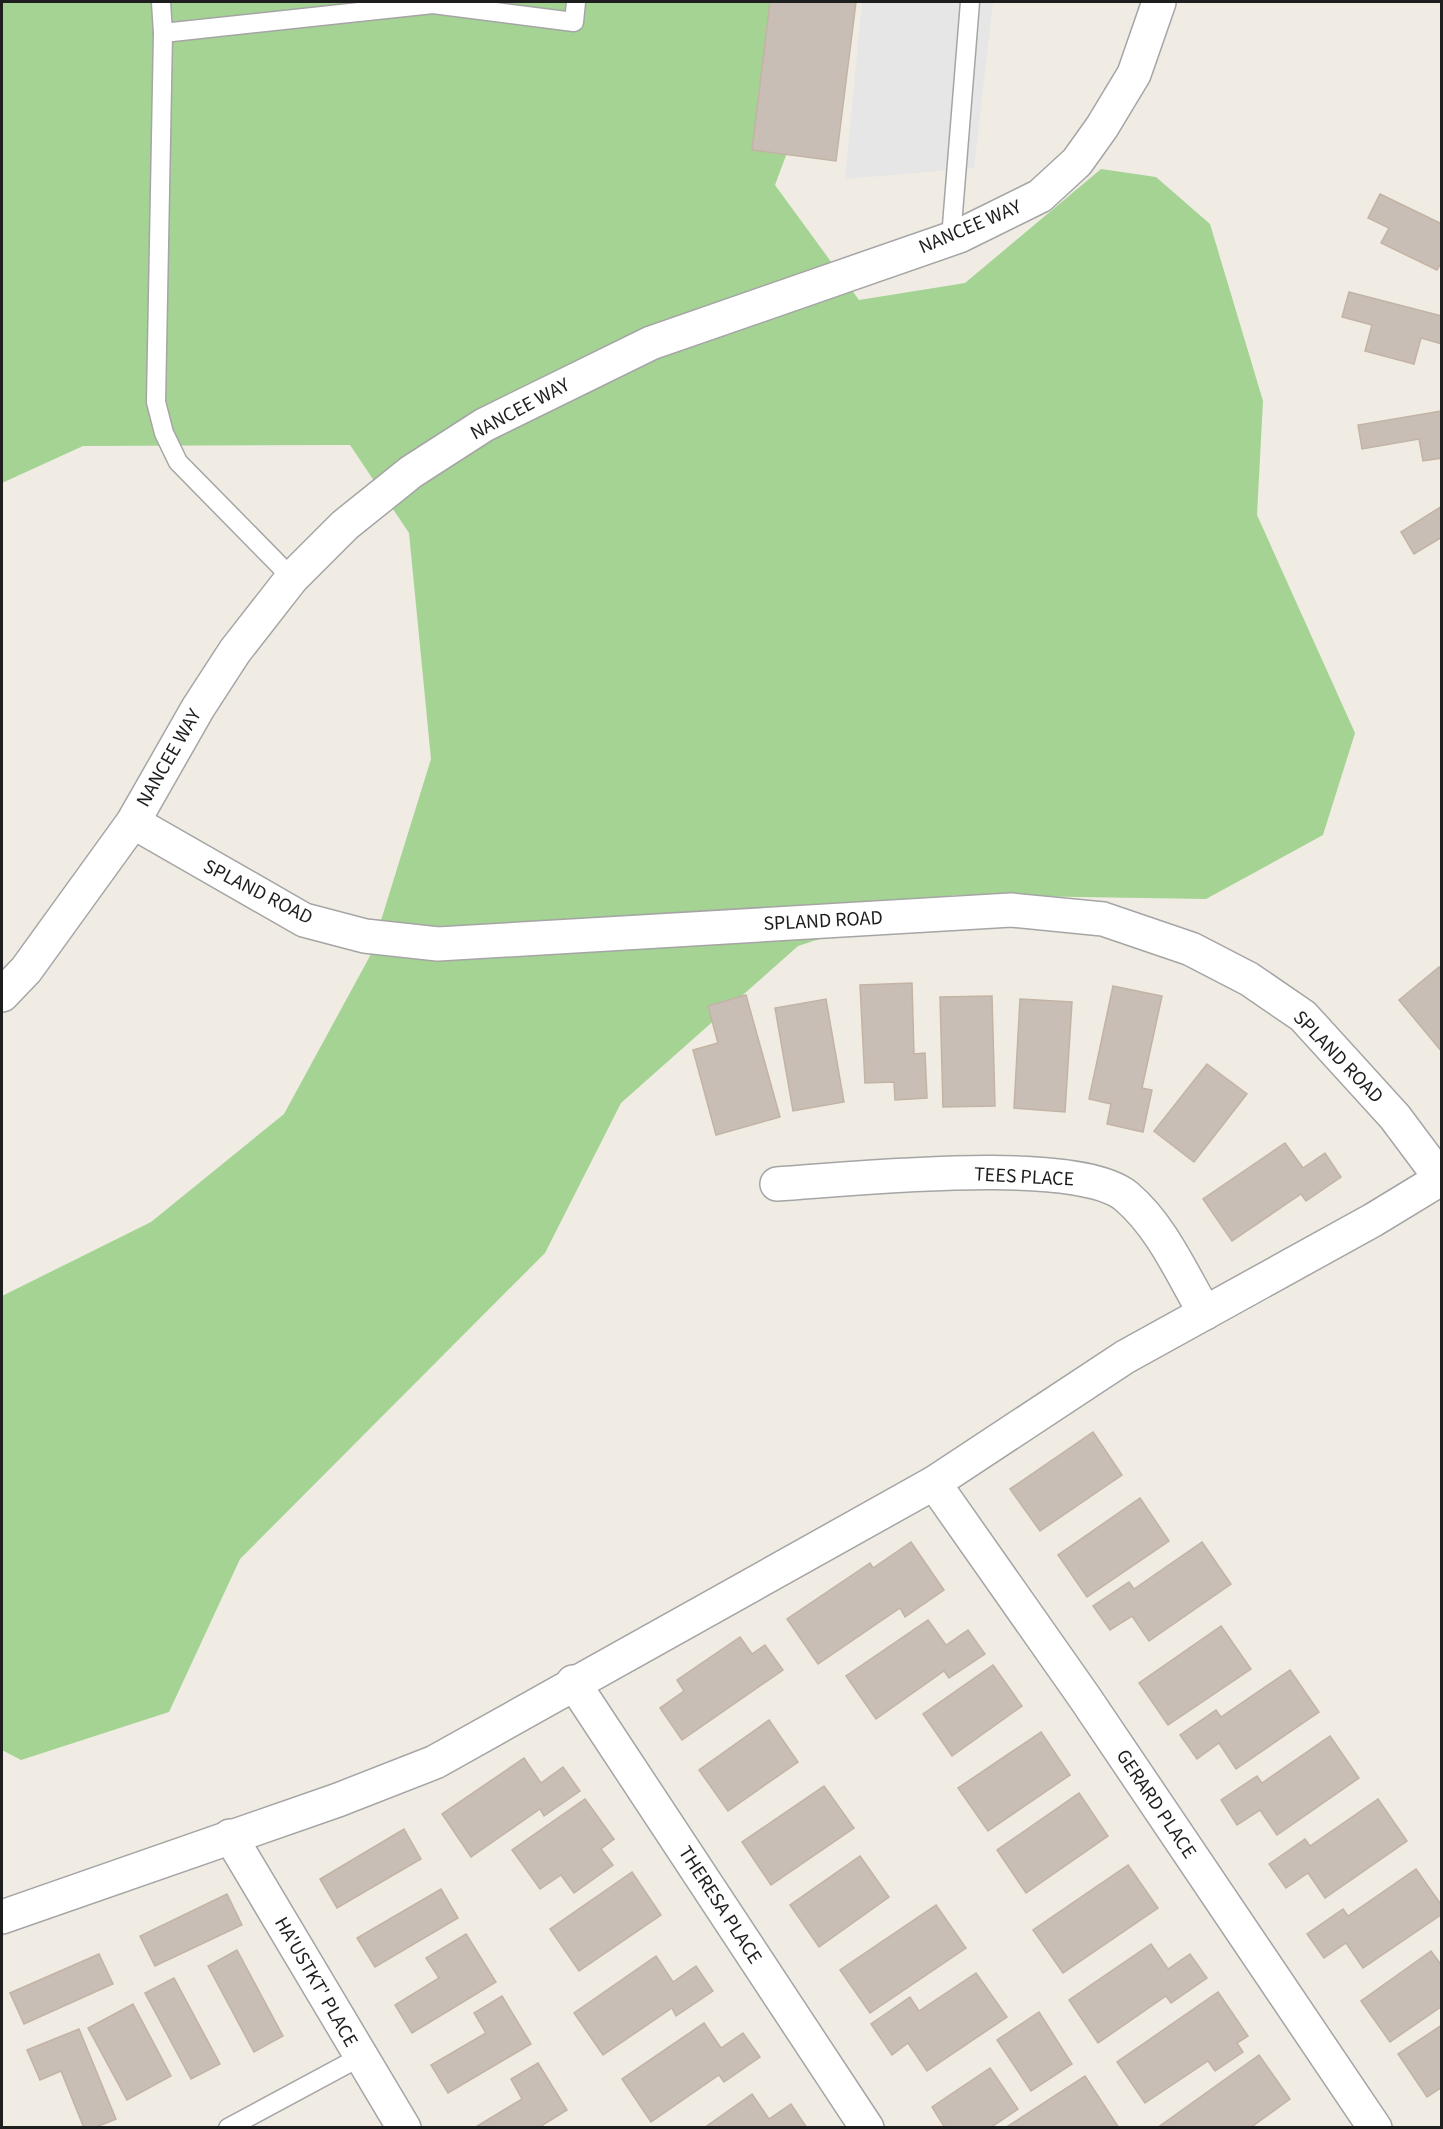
<svg xmlns="http://www.w3.org/2000/svg" width="1443" height="2129" font-family="'Source Sans 3',sans-serif">
<rect width="100%" height="100%" fill="#f0ece3"/>
<!-- forest -->
<path fill="#a4d394" d="M2 2H843L775 185 859 300 965 283 1101 169 1156 177 1210 224 1263 401 1257 515 1355 733 1323 835 1206 899 954 895 798 946 621 1103 545 1253 240 1559 169 1712 21 1760 2 1750V1296L151 1222 284 1114 370 956 431 759 409 533 350 445 83 446 2 483Z"/>
<!-- parking -->
<path fill="#e6e6e6" d="M862 2H993L974 168 845 179Z"/>
<!-- building -->
<g fill="#c8beb6" stroke="#c3b3a4" stroke-width="1.5">
<path d="M770 2H856L836 161 752 150Z"/>
<path d="M1380 194 1442 224V261L1437 270 1381 243 1389 228 1368 218Z"/>
<path d="M1349 292 1442 316V344L1421 338 1414 364 1365 351 1372 325 1342 317Z"/>
<path d="M1442 411V458L1423 461 1419 439 1362 449 1358 425Z"/>
<path d="M1442 506V537L1414 554 1401 532Z"/>
<path d="M1439 967 1442 970V1052L1399 1000Z"/>
<path d="M912 983 914 1054 925 1053 927 1098 895 1100 894 1082 865 1083 860 985Z"/>
<path d="M1113 986 1162 996 1142 1088 1152 1090 1143 1132 1107 1124 1111 1104 1089 1099Z"/>
<path d="M746 995 780 1117 716 1135 693 1050 718 1043 708 1006Z"/>
<path d="M992 996 995 1106 943 1107 940 997Z"/>
<path d="M826 999 844 1102 793 1111 775 1008Z"/>
<path d="M1020 999 1072 1002 1065 1112 1014 1108Z"/>
<path d="M1207 1064 1247 1094 1194 1162 1154 1131Z"/>
<path d="M1285 1143 1303 1168 1325 1153 1341 1177 1306 1201 1301 1194 1232 1241 1203 1199Z"/>
<path d="M1093 1432 1122 1475 1040 1531 1010 1489Z"/>
<path d="M1140 1498 1169 1541 1087 1597 1058 1555Z"/>
<path d="M911 1542 944 1590 905 1617 900 1608 818 1664 787 1619 870 1563 873 1568Z"/>
<path d="M1202 1542 1231 1584 1149 1641 1132 1616 1110 1630 1093 1606 1129 1582 1134 1589Z"/>
<path d="M928 1620 946 1645 968 1630 985 1654 949 1678 944 1671 876 1719 846 1676Z"/>
<path d="M1221 1626 1251 1669 1168 1725 1139 1683Z"/>
<path d="M740 1637 752 1654 765 1645 783 1670 682 1740 660 1708 684 1691 677 1680Z"/>
<path d="M993 1665 1022 1706 952 1756 923 1714Z"/>
<path d="M1290 1670 1319 1712 1236 1769 1219 1743 1197 1759 1180 1735 1216 1710 1221 1717Z"/>
<path d="M769 1720 798 1762 728 1811 699 1770Z"/>
<path d="M1041 1732 1070 1775 988 1831 958 1788Z"/>
<path d="M1330 1736 1359 1778 1277 1835 1260 1810 1237 1825 1221 1800 1257 1776 1262 1783Z"/>
<path d="M524 1758 541 1783 563 1767 580 1791 544 1816 540 1809 471 1857 442 1814Z"/>
<path d="M824 1786 854 1828 771 1885 742 1842Z"/>
<path d="M1079 1793 1108 1836 1026 1893 997 1850Z"/>
<path d="M585 1799 614 1839 601 1849 613 1865 574 1893 561 1875 540 1889 512 1850Z"/>
<path d="M1378 1799 1407 1841 1325 1898 1308 1873 1286 1888 1269 1864 1305 1839 1310 1846Z"/>
<path d="M404 1829 421 1859 337 1908 320 1879Z"/>
<path d="M860 1856 889 1897 819 1947 790 1905Z"/>
<path d="M1128 1865 1158 1908 1063 1973 1033 1930Z"/>
<path d="M1416 1869 1442 1906V1914L1363 1968 1346 1943 1324 1958 1307 1934 1343 1909 1348 1916Z"/>
<path d="M632 1872 661 1915 579 1971 550 1929Z"/>
<path d="M441 1889 458 1918 375 1967 357 1938Z"/>
<path d="M227 1894 242 1925 155 1966 140 1936Z"/>
<path d="M936 1905 966 1948 870 2013 840 1970Z"/>
<path d="M466 1934 496 1982 412 2033 395 2005 439 1978 426 1958Z"/>
<path d="M1151 1944 1168 1969 1190 1954 1207 1978 1171 2003 1166 1996 1098 2043 1069 2000Z"/>
<path d="M237 1950 283 2036 254 2052 208 1966Z"/>
<path d="M1431 1951 1442 1966V2006L1390 2042 1361 2001Z"/>
<path d="M99 1954 113 1984 24 2024 10 1993Z"/>
<path d="M656 1956 673 1982 696 1966 713 1991 676 2016 672 2008 603 2055 574 2013Z"/>
<path d="M976 1973 1007 2017 927 2071 908 2043 892 2055 871 2024 910 1997 919 2011Z"/>
<path d="M174 1978 220 2064 191 2079 145 1993Z"/>
<path d="M1218 1992 1248 2036 1237 2043 1243 2052 1215 2071 1208 2061 1145 2103 1117 2062Z"/>
<path d="M502 1996 531 2044 448 2093 431 2065 486 2033 474 2013Z"/>
<path d="M133 2004 171 2076 127 2100 88 2028Z"/>
<path d="M1039 2012 1072 2064 1031 2091 997 2040Z"/>
<path d="M704 2023 721 2048 743 2033 760 2057 724 2082 719 2075 651 2122 622 2079Z"/>
<path d="M1442 2025V2087L1427 2097 1398 2054Z"/>
<path d="M79 2029 116 2119 94 2128H84L61 2071 40 2080 27 2050Z"/>
<path d="M1259 2055 1290 2099 1250 2128H1157Z"/>
<path d="M538 2063 567 2110 538 2128H474L522 2099 511 2079Z"/>
<path d="M990 2068 1018 2109 990 2128H945L932 2107Z"/>
<path d="M1085 2076 1119 2128H1005Z"/>
<path d="M752 2094 769 2119 791 2104 807 2128H704Z"/>
</g>
<g fill="none" stroke-linecap="round" stroke-linejoin="round">
<!-- service casing -->
<g stroke="#a5a5a5" stroke-width="21">
<g id="service">
<path d="M161 2 163 33 156 402 164 433 178 462 292 578"/>
<path d="M163 33 433 4 574 22 576 2"/>
<path d="M951 238 970 2"/>
<path d="M228 2128 360 2057"/>
</g>
</g>
<!-- minor casing -->
<g stroke="#a5a5a5" stroke-width="36">
<g id="minor">
<path d="M133 822 304 920 365 936 438 944 1011 910 1103 919 1191 949 1249 979 1303 1016 1395 1117 1442 1180"/>
<path d="M777 1184C847 1180 1078 1154 1127 1197 1162 1227 1182 1274 1205 1313"/>
<path d="M934 1483 1085 1698 1375 2128"/>
<path d="M573 1682 867 2128"/>
<path d="M230 1836 404 2128"/>
<path d="M2 1917 338 1800 435 1762 934 1483 1125 1357 1373 1220 1442 1178"/>
</g>
</g>
<!-- tertiary casing -->
<g stroke="#a5a5a5" stroke-width="36">
<path id="tertiary" d="M2 995 26 970 133 822 198 708 235 651 292 578 345 525 411 472 484 425 651 343 959 236 1040 196 1077 162 1102 127 1134 74 1159 2"/>
</g>
<!-- service -->
<use href="#service" stroke="#fff" stroke-width="18"/>
<!-- minor -->
<use href="#minor" stroke="#fff" stroke-width="33"/>
<!-- tertiary -->
<use href="#tertiary" stroke="#fff" stroke-width="33"/>
</g>
<g text-anchor="middle" dominant-baseline="central" stroke-width="4.5" stroke-linejoin="round" paint-order="stroke">
<!-- street labels -->
<g font-size="20" fill="#1e1e1e" stroke="#fff">
<text transform="translate(970 227) rotate(-23)">NANCEE WAY</text>
<text transform="translate(520 409) rotate(-28)">NANCEE WAY</text>
<text transform="translate(169 758) rotate(-60)">NANCEE WAY</text>
<text transform="translate(258 892) rotate(27)">SPLAND ROAD</text>
<text transform="translate(823 921) rotate(-3)">SPLAND ROAD</text>
<text transform="translate(1338 1057) rotate(46)">SPLAND ROAD</text>
<text transform="translate(1024 1177) rotate(3)">TEES PLACE</text>
<text transform="translate(1156 1804) rotate(56)">GERARD PLACE</text>
<text transform="translate(720 1905) rotate(57)">THERESA PLACE</text>
<text transform="translate(316 1982) rotate(60)">HA'USTKT' PLACE</text>
</g>
</g>
<!-- border -->
<rect width="1443" height="2129" fill="none" stroke="#1e1e1e" stroke-width="6"/>
</svg>
